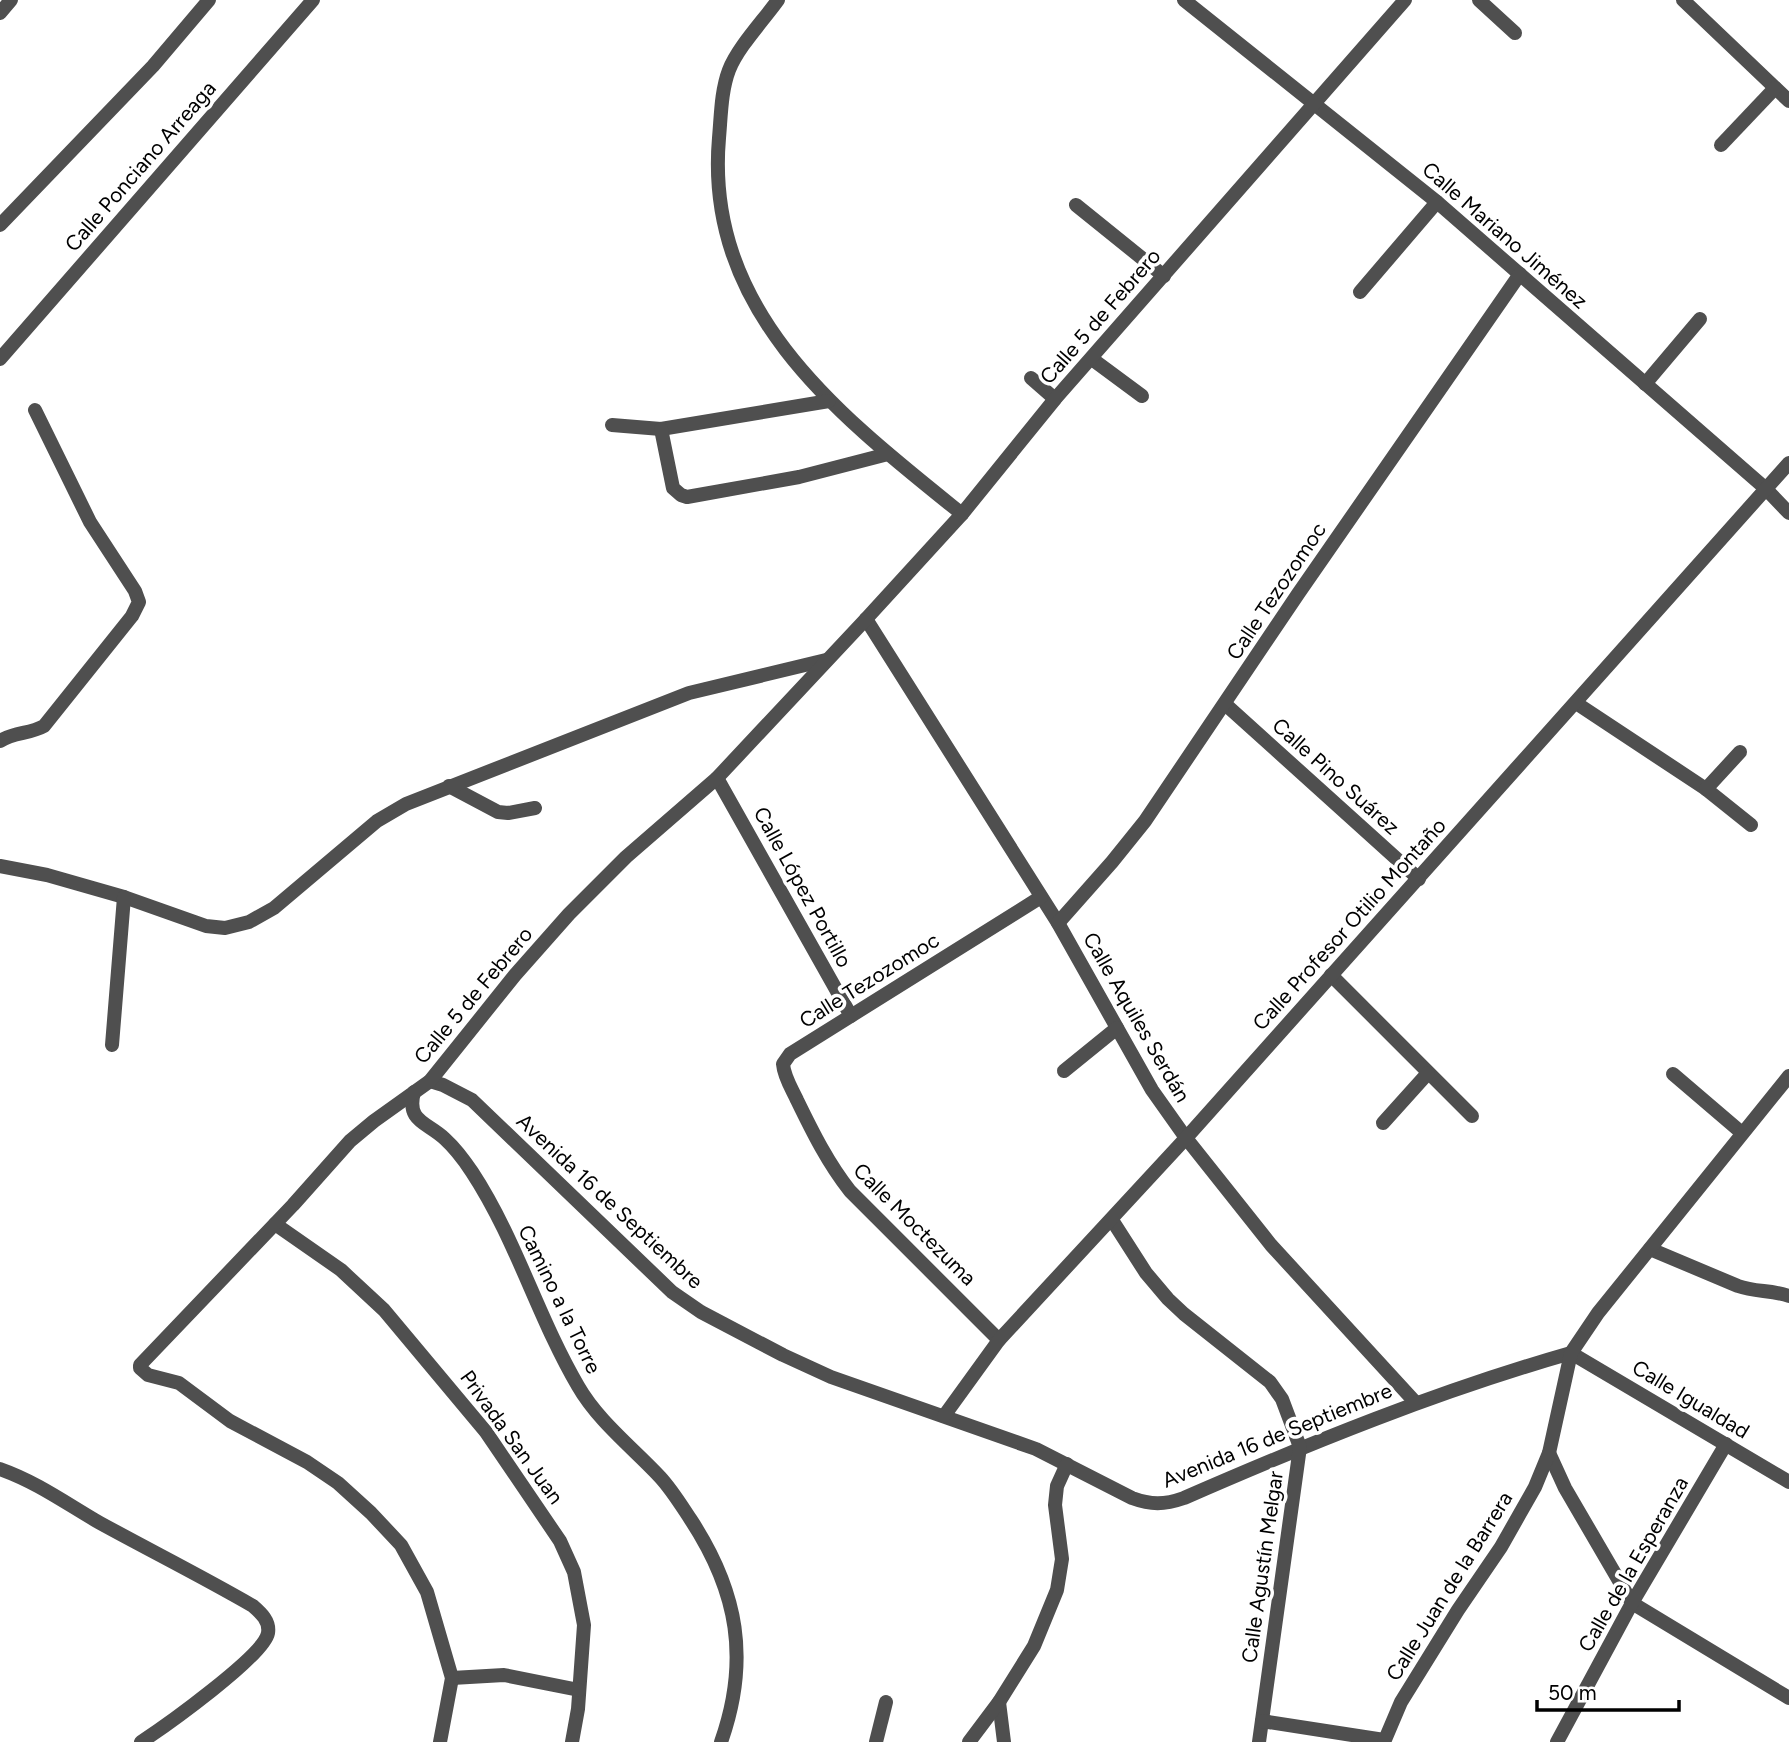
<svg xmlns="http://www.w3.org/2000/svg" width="1789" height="1742" font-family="Figtree,sans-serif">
<rect width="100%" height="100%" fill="#fff"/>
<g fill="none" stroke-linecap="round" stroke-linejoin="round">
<!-- minor -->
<g stroke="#4f4f4f" stroke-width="14">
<path d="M778 0C763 21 738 47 729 70 721 91 721 116 719 138 704 312 840 416 962 514"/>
<path d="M1184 0 1437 202 1765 488 1789 513"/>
<path d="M1479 0 1515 33"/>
<path d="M1683 0 1789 101"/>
<path d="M0 13 11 0"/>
<path d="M1721 145 1775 88"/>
<path d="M1076 205 1164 276"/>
<path d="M0 225 153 66 209 0"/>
<path d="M1360 292 1437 202"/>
<path d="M0 359 313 0"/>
<path d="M1092 359 1142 396"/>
<path d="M1031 378 1055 399"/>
<path d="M1645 384 1700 319"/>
<path d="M612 425 661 429 829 401"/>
<path d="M661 429 673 488 681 495 687 497 799 477 888 454"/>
<path d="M866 619 1058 923 1152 1090 1186 1138 1271 1245 1416 1403"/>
<path d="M1576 703 1706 789 1751 825"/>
<path d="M1225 704 1419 879"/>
<path d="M0 741C14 732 30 734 44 726L132 616 139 602 135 591 90 522 35 410"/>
<path d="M717 778 851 1016"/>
<path d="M449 786 498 812 508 813 535 808"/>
<path d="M1706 789 1740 752"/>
<path d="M0 866 47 875 124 897 206 926 225 928 249 922 274 908 377 821 406 804 689 693 826 660"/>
<path d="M1058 923 1112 862 1145 821 1298 594 1520 274"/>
<path d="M1331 975 1472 1116"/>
<path d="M112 1045 124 897"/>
<path d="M1064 1071 1117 1028"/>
<path d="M1673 1074 1742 1133"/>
<path d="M430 1081 443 1085 472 1100 672 1292 701 1312 783 1355 831 1377 1036 1449 1132 1498C1151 1505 1164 1505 1184 1498 1310 1443 1438 1391 1571 1353L1789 1482"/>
<path d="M414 1092C406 1122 427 1122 445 1139 456 1149 464 1160 472 1172 516 1239 538 1318 578 1386 598 1421 633 1448 660 1477 672 1490 681 1505 691 1520 738 1592 750 1660 721 1742"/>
<path d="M1383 1123 1428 1073"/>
<path d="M1112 1220 1146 1273 1168 1299 1184 1314 1270 1382 1282 1399 1300 1447 1259 1742"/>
<path d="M275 1224 341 1270 384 1310 486 1432 560 1541 574 1572 584 1625 578 1709 572 1742"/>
<path d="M1650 1249 1738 1286C1755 1292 1772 1290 1789 1296"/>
<path d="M999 1340 850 1191C828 1163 813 1133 797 1100 792 1089 784 1077 783 1064L790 1054 1041 897"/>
<path d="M944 1416 999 1340 1186 1138 1789 463"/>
<path d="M1549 1453 1565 1488 1632 1603 1789 1698"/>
<path d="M0 1469C37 1482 67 1504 100 1523 151 1551 203 1577 253 1606 261 1613 270 1621 268 1633 264 1656 164 1727 141 1742"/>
<path d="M452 1678 504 1675 579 1690"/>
<path d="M999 1702 1004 1742"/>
<path d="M1262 1721 1384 1740"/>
<path d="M440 1742 452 1678 427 1592 401 1545 371 1513 338 1483 307 1462 230 1421 179 1383 148 1375 140 1368V1365L293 1205 350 1141 374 1121 430 1081 515 975 569 914 626 857 717 778 866 619 962 514 1055 399 1405 0"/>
<path d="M876 1742 886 1702"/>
<path d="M969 1742 999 1702 1034 1646 1057 1590 1062 1559 1055 1505 1057 1486 1067 1464"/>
<path d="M1557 1742 1632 1603 1726 1444"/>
</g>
<!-- tertiary -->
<path stroke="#4f4f4f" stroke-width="14" d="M1384 1742 1401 1702 1458 1610 1501 1547 1535 1487 1549 1453 1571 1353 1598 1313 1789 1076"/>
</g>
<g text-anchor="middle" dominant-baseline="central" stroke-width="7" stroke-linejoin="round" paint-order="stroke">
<!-- street labels -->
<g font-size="21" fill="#000" stroke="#fff">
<text transform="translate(140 166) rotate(-49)">Calle Ponciano Arreaga</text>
<text transform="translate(1505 235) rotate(41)">Calle Mariano Jiménez</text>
<text transform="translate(1100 316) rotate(-49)">Calle 5 de Febrero</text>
<text transform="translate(1276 591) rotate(-56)">Calle Tezozomoc</text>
<text transform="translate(1336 776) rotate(42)">Calle Pino Suárez</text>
<text transform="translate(803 887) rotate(61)">Calle López Portillo</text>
<text transform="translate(1349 924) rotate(-48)">Calle Profesor Otilio Montaño</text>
<text transform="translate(869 980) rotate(-32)">Calle Tezozomoc</text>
<text transform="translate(473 995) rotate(-50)">Calle 5 de Febrero</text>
<text transform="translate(1137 1017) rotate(60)">Calle Aquiles Serdán</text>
<text transform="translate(610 1201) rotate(43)">Avenida 16 de Septiembre</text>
<text transform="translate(915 1224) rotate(45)">Calle Moctezuma</text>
<text transform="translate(560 1299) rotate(64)">Camino a la Torre</text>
<text transform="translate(1691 1399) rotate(31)">Calle Igualdad</text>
<text transform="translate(1277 1435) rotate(-22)">Avenida 16 de Septiembre</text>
<text transform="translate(512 1437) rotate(54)">Privada San Juan</text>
<text transform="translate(1633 1564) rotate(-60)">Calle de la Esperanza</text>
<text transform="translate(1262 1567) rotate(-82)">Calle Agustín Melgar</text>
<text transform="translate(1449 1586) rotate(-58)">Calle Juan de la Barrera</text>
</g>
</g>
<!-- scale -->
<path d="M1537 1700v10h142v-10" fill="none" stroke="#000000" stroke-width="3.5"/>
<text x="1548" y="1700" font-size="21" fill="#000000" stroke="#ffffff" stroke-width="5" paint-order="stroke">50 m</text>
</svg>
